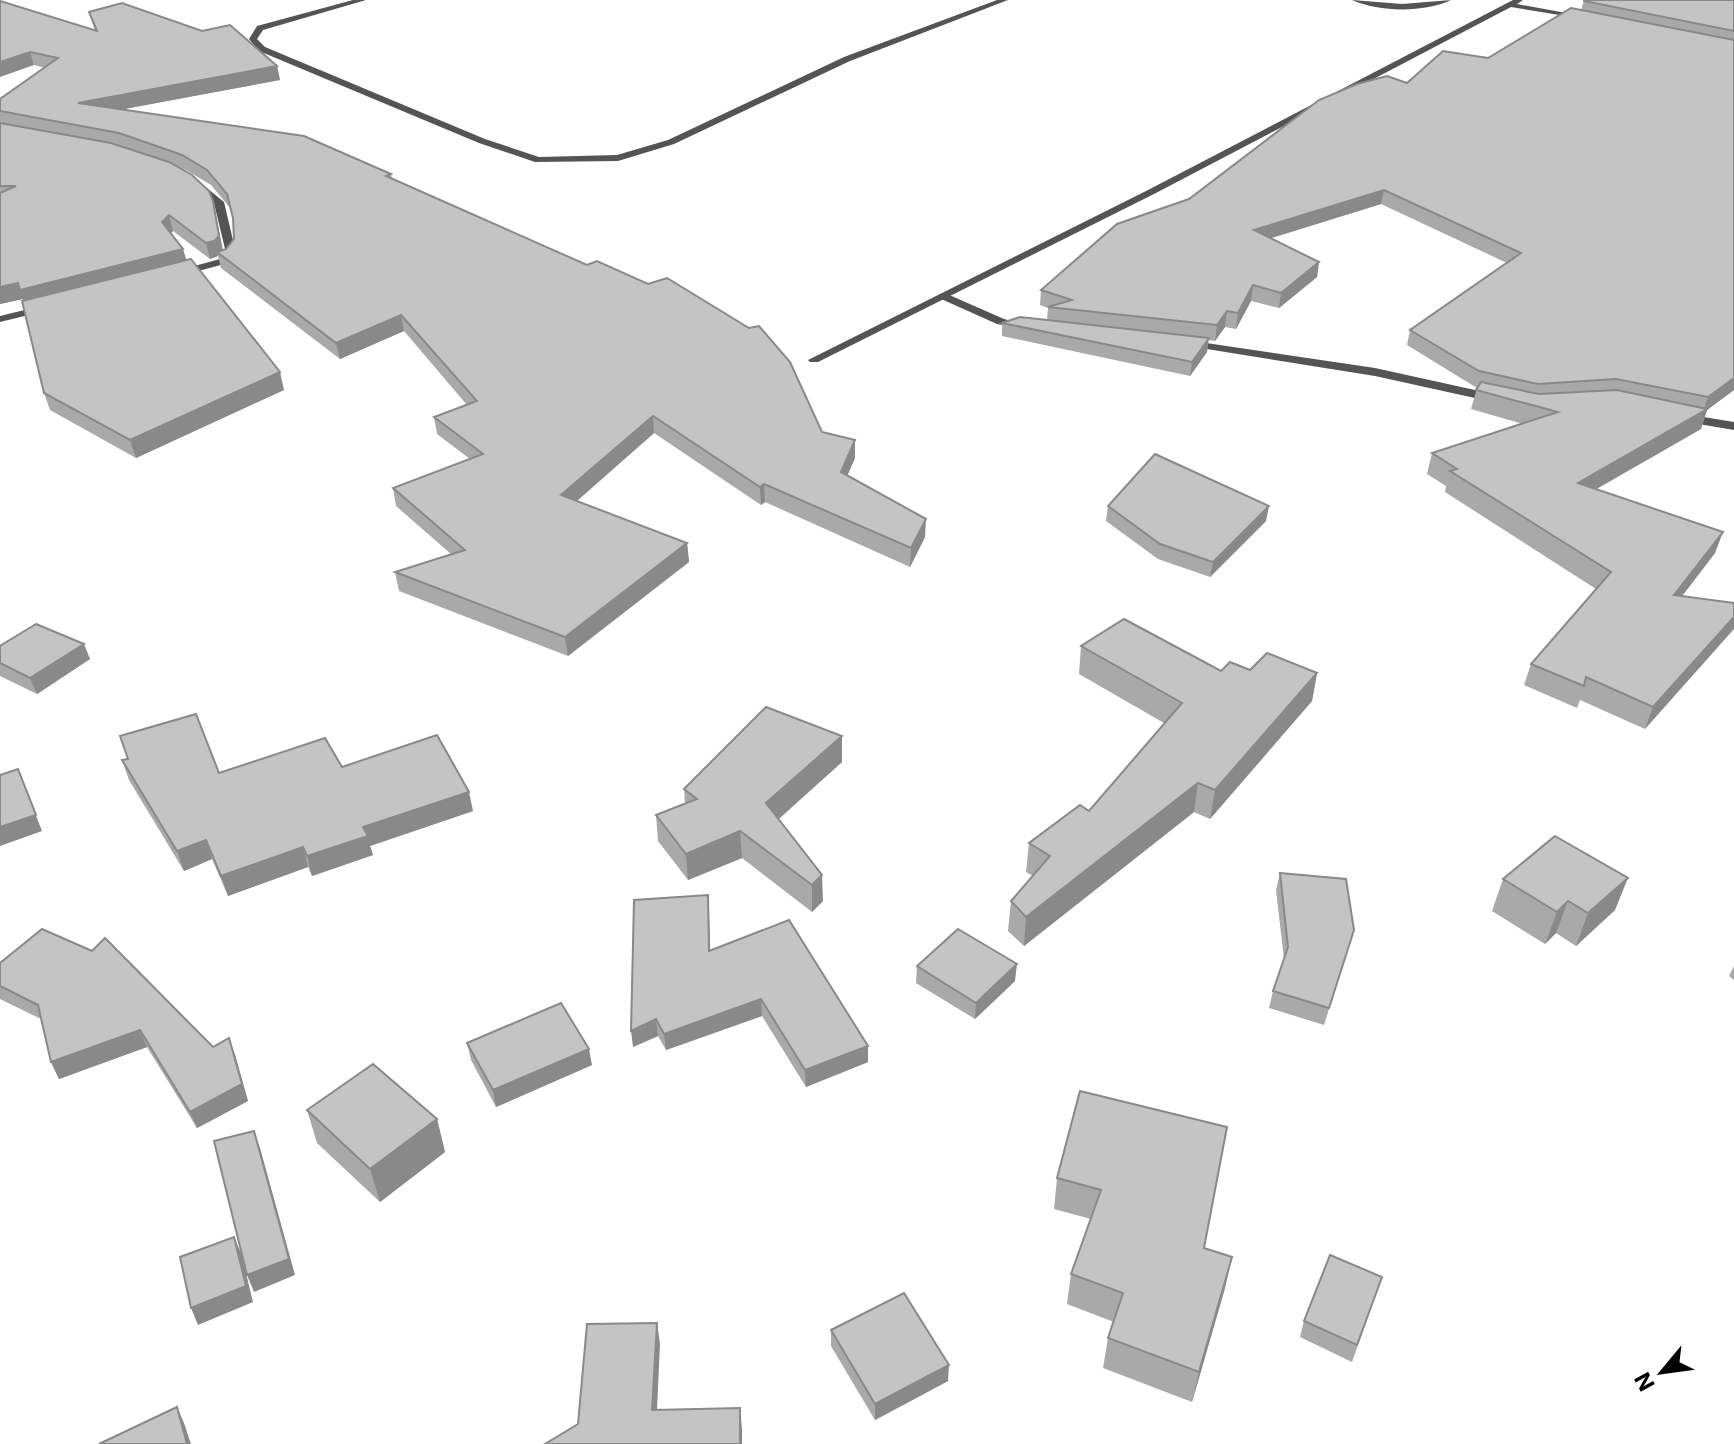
<svg xmlns="http://www.w3.org/2000/svg" width="1734" height="1444" font-family="Inter,sans-serif">
<rect width="100%" height="100%" fill="#fff"/>
<g fill="none" stroke-linecap="round" stroke-linejoin="round">
<!-- lane -->
<g fill="#545454" fill-rule="evenodd">
<path d="M353 0H366L263 30 257 39 265 47 485 139 539 157 617 155 668 140 844 57 997 0H1008L850 61 674 144 618 161 535 162 479 143 259 51 249 39 257 26Z"/>
<path d="M1352 0 1402 4 1451 0C1424 13 1379 12 1352 0Z"/>
<path d="M939 294H947L1004 319 1030 326 1024 329 997 324 939 298Z"/>
<path d="M1186 340 1375 368 1493 394 1499 398 1493 402 1375 376 1182 345V341Z"/>
<path d="M1685 414 1734 422V430L1681 421 1679 418Z"/>
</g>
<!-- street -->
<g fill="#545454" fill-rule="evenodd">
<path d="M1513 0H1523L1517 4 1588 17 1584 19 1511 7 1154 194 818 362H810L808 360 1148 190Z"/>
<path d="M191 180H197L224 202 236 253 228 263 180 276 175 273 176 271 220 259 226 253 214 203 191 184Z"/>
<path d="M45 305 51 308 49 310 0 322V316Z"/>
</g>
</g>
<!-- wall -->
<g fill="#a9a9a9" fill-rule="evenodd">
<path d="M1734 0V390L1707 410 1701 429 1596 489 1715 553 1682 596 1734 603 1645 729 1580 700 1577 708 1524 685 1531 664 1596 589 1445 492 1446 486 1427 474 1432 453 1523 424 1471 409 1477 388 1407 345 1410 330 1507 263 1381 204 1271 238 1319 262 1317 277 1279 308 1251 301 1236 329 1225 327 1215 341 1208 340 1207 352 1190 376 1002 336V323L1047 320 1048 308 1040 305 1041 290 1189 199 1407 83 1488 58 1581 10 1584 1Z"/>
<path d="M0 1 95 31 89 12 277 66 280 80 122 109 391 174 392 179 822 432 855 458 847 476 925 537 910 567 765 502 761 505 654 433 577 501 687 543 689 562 568 656 399 591 395 572 451 554 396 506 393 488 470 459 437 434 434 417 467 405 404 331 340 359 221 268 218 256 210 259 173 231 171 233 186 260 284 390 136 458 50 410 44 393 23 299 0 304V99L45 68 34 65ZM176 166 186 170 211 185 231 209 233 219 234 239 226 249 223 250 213 201Z"/>
<path d="M1108 506 1266 521 1210 577 1158 559 1106 521Z"/>
<path d="M0 646 90 659 37 694 0 676Z"/>
<path d="M1081 646 1221 671 1250 670 1317 673 1312 701 1210 819 1194 812 1024 946 1008 931 1011 901 1033 876 1026 872 1029 843 1089 811 1164 723 1079 674Z"/>
<path d="M842 736V762L779 819 823 901 812 912 742 858 688 880 658 841 656 815 685 803 684 789Z"/>
<path d="M122 760 219 773 342 767 473 811 370 846 373 855 312 876 308 867 228 896 212 859 184 871 129 780Z"/>
<path d="M1280 873 1349 946 1324 1025 1269 1008 1273 991 1284 959 1276 890Z"/>
<path d="M1503 879 1615 910 1576 946 1556 933 1545 944 1492 911Z"/>
<path d="M709 912 710 951 868 1062 806 1087 762 1016 666 1050 658 1036 633 1047Z"/>
<path d="M0 963 213 1047 229 1038 235 1055 248 1101 197 1128 147 1047 59 1079 51 1062 41 1019 0 999Z"/>
<path d="M917 966 1015 981 975 1019 916 983Z"/>
<path d="M1734 966V980L1729 976Z"/>
<path d="M467 1043 592 1065 496 1107 471 1060Z"/>
<path d="M1080 1091 1204 1248 1225 1288 1192 1402 1103 1368 1108 1338 1114 1322 1067 1304 1071 1274 1091 1219 1054 1209 1057 1178Z"/>
<path d="M307 1110 437 1119 445 1152 380 1202 317 1143Z"/>
<path d="M1382 1277 1352 1362 1300 1337 1304 1321Z"/>
<path d="M831 1330 948 1381 875 1420 831 1346Z"/>
</g>
<!-- shaded-wall -->
<g fill="#898989">
<path d="M30 52 34 65 0 77V62Z"/>
<path d="M277 66 280 80 82 117 78 103Z"/>
<path d="M1384 190 1381 204 1252 244 1254 230Z"/>
<path d="M213 201 223 252H217L218 256 210 259 206 243Z"/>
<path d="M169 215 173 231 166 238 162 222Z"/>
<path d="M183 249 188 265 25 306 23 299 0 304V287Z"/>
<path d="M1319 262 1317 277 1279 308 1281 293Z"/>
<path d="M1253 285 1251 301 1236 329 1238 313Z"/>
<path d="M1227 311 1225 327 1215 341 1217 325Z"/>
<path d="M401 315 404 331 340 359 336 343Z"/>
<path d="M1209 338 1207 352 1190 376 1192 362Z"/>
<path d="M280 372 284 390 136 458 130 440Z"/>
<path d="M1734 378V390L1707 410 1701 429 1572 503 1578 483 1703 412 1708 397Z"/>
<path d="M653 416 654 433 563 513 561 495Z"/>
<path d="M855 440V458L841 490V472Z"/>
<path d="M764 484 765 502 761 505 760 487Z"/>
<path d="M1269 506 1266 521 1210 577 1213 562Z"/>
<path d="M926 519 925 537 910 567 911 548Z"/>
<path d="M1723 532 1715 553 1666 617 1674 595Z"/>
<path d="M687 543 689 562 568 656 565 637Z"/>
<path d="M1734 617V629L1645 729 1653 707Z"/>
<path d="M84 644 90 659 37 694 30 678Z"/>
<path d="M1317 673 1312 701 1210 819 1215 790Z"/>
<path d="M842 736V762L767 829 766 803Z"/>
<path d="M18 769 42 831 0 846V827Z"/>
<path d="M1198 783 1194 812 1024 946 1026 917Z"/>
<path d="M469 792 473 811 370 846 373 855 312 876 307 856 363 827Z"/>
<path d="M740 831 742 858 688 880 686 854Z"/>
<path d="M206 840 212 859 184 871 177 851Z"/>
<path d="M303 847 308 867 228 896 221 876Z"/>
<path d="M822 875 823 901 812 912V885Z"/>
<path d="M1628 878 1615 910 1576 946 1588 913Z"/>
<path d="M708 895 709 912 710 968 709 951Z"/>
<path d="M1568 901 1556 933 1545 944 1557 912Z"/>
<path d="M1017 964 1015 981 975 1019 976 1003Z"/>
<path d="M761 999 762 1016 666 1050 664 1034Z"/>
<path d="M656 1019 658 1036 633 1047 631 1031Z"/>
<path d="M140 1030 147 1047 59 1079 51 1062Z"/>
<path d="M229 1038 235 1055 248 1101 197 1128 190 1112Z"/>
<path d="M868 1046V1062L806 1087 805 1070Z"/>
<path d="M589 1049 592 1065 496 1107 493 1090Z"/>
<path d="M437 1119 445 1152 380 1202 370 1169Z"/>
<path d="M254 1131 260 1148 295 1275 254 1292 247 1275Z"/>
<path d="M234 1237 241 1253 253 1302 198 1325 191 1308Z"/>
<path d="M1232 1257 1225 1288 1192 1402 1199 1372Z"/>
<path d="M657 1323 660 1344 656 1431 652 1410Z"/>
<path d="M949 1365 948 1381 875 1420V1404Z"/>
<path d="M177 1407 184 1423 191 1444H187Z"/>
<path d="M740 1408 742 1429V1444H740Z"/>
</g>
<!-- building -->
<g fill="#c4c4c4" stroke="#898989" stroke-width="2">
<path d="M1584 0H1734V31L1584 1Z"/>
<path d="M0 1 97 31 89 12 122 3 202 31 230 25 277 66 78 103 304 136 391 174 386 176 587 265 597 261 648 284 667 278 749 328 759 326 790 362 822 432 855 440 841 472 926 519 911 548 764 484 760 487 653 416 561 495 687 543 565 637 395 572 465 550 393 488 483 454 434 417 477 401 401 315 336 343 217 252 226 249 234 239 233 218 227 194 207 170 182 155 119 133 0 111V99L58 58 30 52 0 62Z"/>
<path d="M1571 8 1734 40V378L1708 397 1616 379 1538 384 1479 371 1410 330 1521 253 1384 190 1254 230 1319 262 1281 293 1253 285 1238 313 1227 311 1217 325 1048 307 1072 300 1041 290 1117 224 1189 199 1319 100 1357 84 1387 76 1407 83 1443 51 1488 58Z"/>
<path d="M0 123 111 143 169 162 192 175 209 191 213 201 219 236 214 241 206 243 169 215 162 222 183 249 20 290 18 283 0 287V193L16 186H0Z"/>
<path d="M191 259 280 372 130 440 44 393 22 301Z"/>
<path d="M1020 317 1209 338 1192 362 1002 323Z"/>
<path d="M1481 382 1539 394 1617 390 1707 409 1578 483 1723 532 1674 595 1734 603V617L1653 707 1586 677 1584 686 1531 664 1611 572 1450 471 1457 469 1432 453 1558 412 1476 390Z"/>
<path d="M1155 454 1269 506 1213 562 1160 544 1108 506Z"/>
<path d="M1124 619 1221 671 1230 662 1250 670 1267 653 1317 673 1215 790 1198 783 1026 917 1011 901 1050 856 1029 843 1080 805 1089 811 1182 703 1081 646Z"/>
<path d="M36 624 84 644 30 678 0 663V646Z"/>
<path d="M766 707 842 736 766 803 822 875 812 885 740 831 686 854 656 815 697 799 684 789Z"/>
<path d="M196 714 219 773 325 738 342 767 437 735 469 792 363 827 368 836 307 856 303 847 221 876 206 840 177 851 122 760 128 759 120 736Z"/>
<path d="M18 769 36 815 0 827V775Z"/>
<path d="M1555 836 1628 878 1588 913 1568 901 1557 912 1503 879Z"/>
<path d="M1280 873 1346 879 1354 930 1329 1008 1273 991 1288 947Z"/>
<path d="M708 895 709 951 789 920 868 1046 805 1070 761 999 664 1034 656 1019 631 1031 634 900Z"/>
<path d="M42 929 92 951 105 938 213 1047 229 1038 242 1084 190 1112 140 1030 51 1062 38 1005 0 986V963Z"/>
<path d="M958 929 1017 964 976 1003 917 966Z"/>
<path d="M561 1003 589 1049 493 1090 467 1043Z"/>
<path d="M373 1064 437 1119 370 1169 307 1110Z"/>
<path d="M1080 1091 1227 1127 1204 1248 1232 1257 1199 1372 1108 1338 1123 1293 1071 1274 1101 1190 1057 1178Z"/>
<path d="M254 1131 289 1259 247 1275 214 1141Z"/>
<path d="M234 1237 246 1286 191 1308 180 1257Z"/>
<path d="M1330 1255 1382 1277 1357 1345 1304 1321Z"/>
<path d="M904 1293 949 1365 875 1404 831 1330Z"/>
<path d="M657 1323 652 1410 740 1408V1444H545L578 1424 587 1324Z"/>
<path d="M177 1407 187 1444H99Z"/>
</g>
<!-- north arrow -->
<g transform="translate(1662 1372) rotate(241)" stroke="#ffffff" stroke-width="6" paint-order="stroke">
<path d="M0-6L14 30L0 20L-14 30Z" fill="#000000"/>
<text y="-12" font-size="22" font-weight="bold" text-anchor="middle" fill="#000000">N</text>
</g>
</svg>
